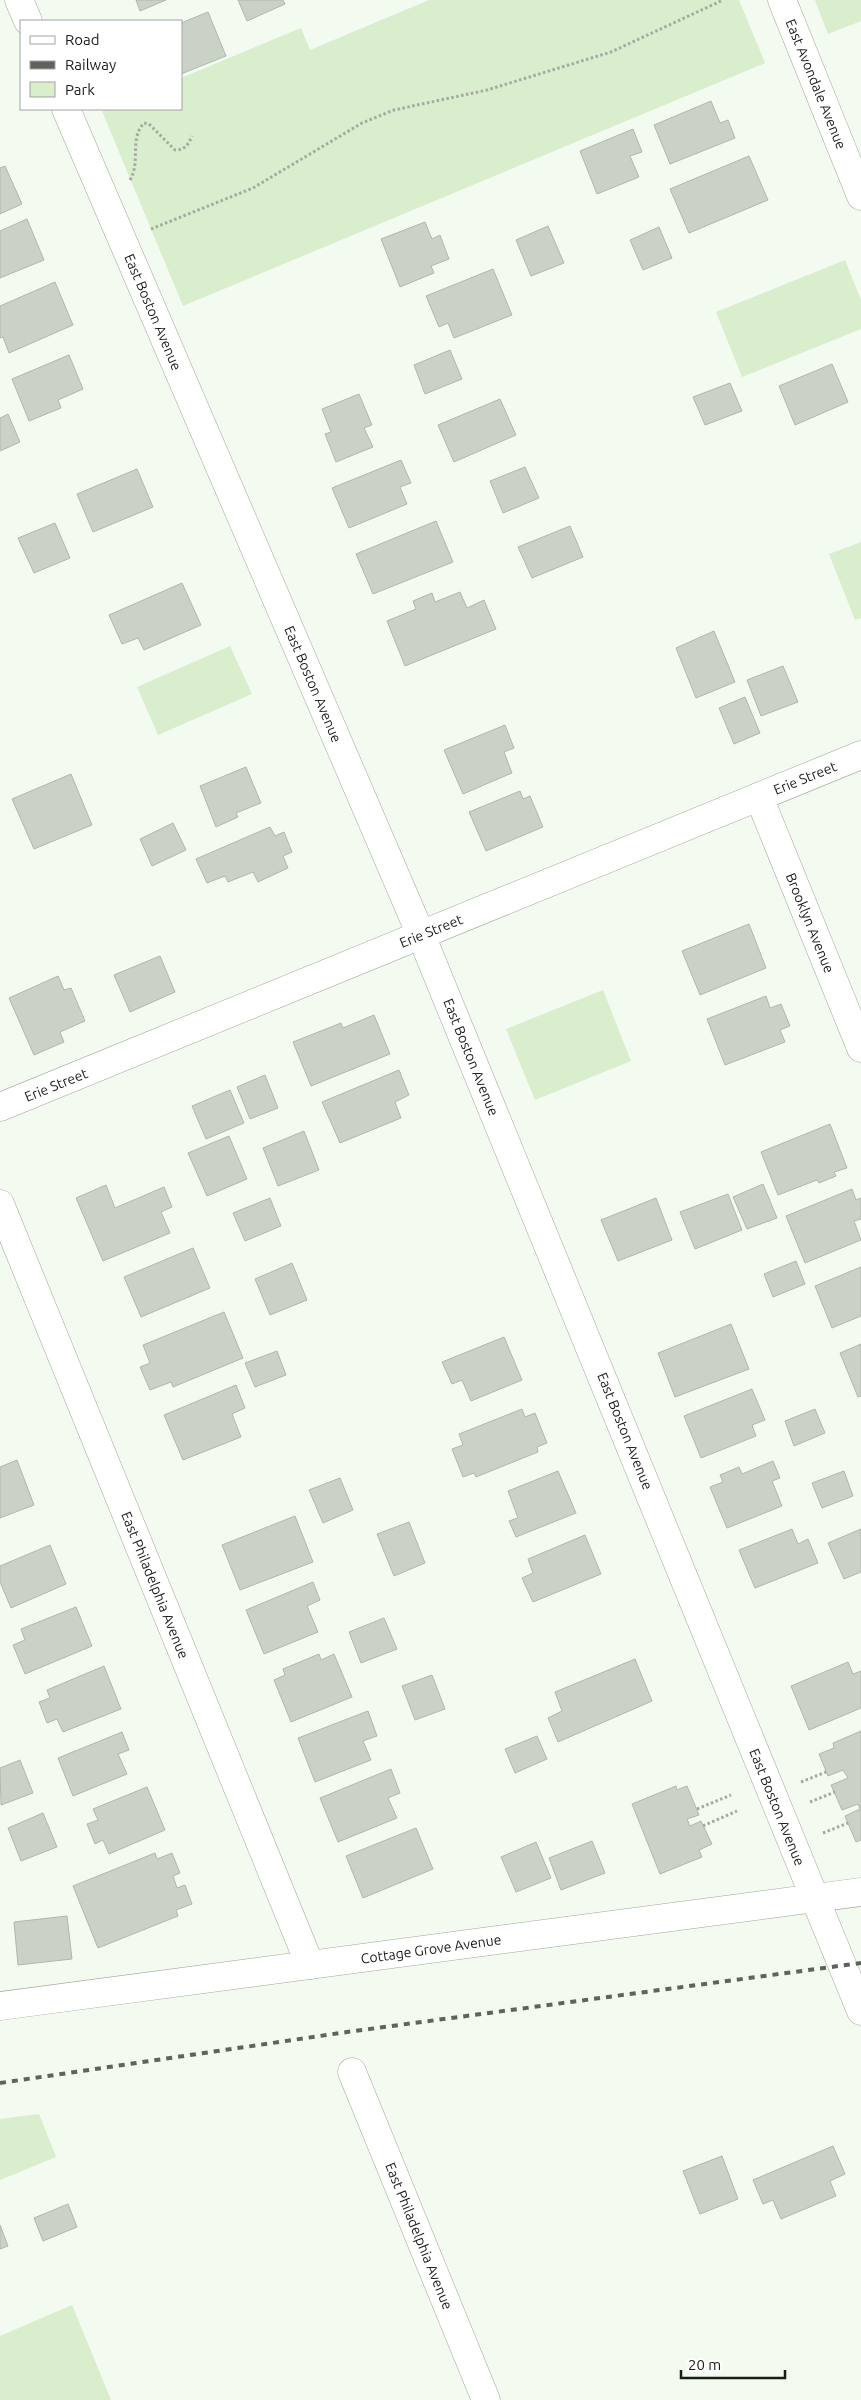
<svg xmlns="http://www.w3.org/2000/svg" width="861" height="2400" font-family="Ubuntu,sans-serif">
<rect width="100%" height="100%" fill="#f3faef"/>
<!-- green -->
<g fill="#d8eecd">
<path d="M429 0H739L765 63 183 306 102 111 107 109H181V78L301 28 310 50Z"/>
<path d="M815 0H861V21L828 34Z"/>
<path d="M845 260 861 300V329L742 377 716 312Z"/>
<path d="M861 542V618L855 620 829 554Z"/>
<path d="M230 646 252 694 158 735 137 687Z"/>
<path d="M603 990 631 1061 535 1100 506 1029Z"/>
<path d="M39 2114 56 2157 0 2180V2119Z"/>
<path d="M72 2305 111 2400H0V2336Z"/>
</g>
<!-- building -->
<g fill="#cad1c7" stroke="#b0b7ad">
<path d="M136 0H166L140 11Z"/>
<path d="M238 0H283L285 4 247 21Z"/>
<path d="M208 12 226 56 181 74V23Z"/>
<path d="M711 101 720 123 728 120 735 138 670 164 654 125Z"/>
<path d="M633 129 642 152 630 156 639 177 597 194 580 151Z"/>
<path d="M749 156 768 200 689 233 670 189Z"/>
<path d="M5 166 22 204 0 214V168Z"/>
<path d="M27 219 44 260 0 278V231Z"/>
<path d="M425 222 432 239 440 235 449 259 431 266 434 273 400 287 381 239Z"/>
<path d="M548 226 564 263 531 276 516 240Z"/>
<path d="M659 227 672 258 643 270 630 240Z"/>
<path d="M493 269 512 315 454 338 448 323 439 327 426 296Z"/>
<path d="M55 282 73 325 9 353 3 337 0 338V306Z"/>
<path d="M450 350 462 379 425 394 414 365Z"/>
<path d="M69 355 83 389 58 400 61 408 29 421 12 379Z"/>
<path d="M832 364 848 402 795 425 779 386Z"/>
<path d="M730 383 742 411 705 425 693 397Z"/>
<path d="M359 394 372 425 364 428 373 447 336 462 325 434 331 432 322 409Z"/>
<path d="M500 399 516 435 454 462 438 425Z"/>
<path d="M8 414 20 442 0 451V418Z"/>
<path d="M401 460 411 483 400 487 407 504 349 528 332 488Z"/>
<path d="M525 467 539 498 503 513 490 481Z"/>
<path d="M137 469 153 507 93 532 77 494Z"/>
<path d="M436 521 453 562 373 594 356 554Z"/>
<path d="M55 523 70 558 34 573 18 538Z"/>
<path d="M570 526 583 557 532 578 518 547Z"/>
<path d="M182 583 201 625 144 650 138 638 122 644 109 615Z"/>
<path d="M460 592 467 608 484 600 496 629 405 666 387 621 416 609 413 601 432 593 435 602Z"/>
<path d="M714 631 735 682 696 698 676 648Z"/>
<path d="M783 666 798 702 761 716 747 680Z"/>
<path d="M745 697 760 733 734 744 719 708Z"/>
<path d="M505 725 514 748 504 752 512 773 463 794 444 750Z"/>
<path d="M246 767 261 803 236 813 238 817 216 827 200 786Z"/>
<path d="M71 774 92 825 34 849 12 799Z"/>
<path d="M520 791 523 799 530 796 543 827 486 851 469 812Z"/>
<path d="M173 823 186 850 152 866 140 839Z"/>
<path d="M270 827 275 836 284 832 292 852 283 856 288 868 258 882 253 872 228 882 225 876 207 883 196 859Z"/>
<path d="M749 924 766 968 700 995 682 951Z"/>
<path d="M160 956 175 992 130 1012 114 975Z"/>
<path d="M58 976 64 990 71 988 85 1021 60 1032 64 1042 34 1055 9 998Z"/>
<path d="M766 996 770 1008 781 1004 790 1026 780 1030 785 1042 725 1065 707 1019Z"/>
<path d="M374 1015 390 1054 311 1086 293 1042 341 1023 343 1028Z"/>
<path d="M399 1070 409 1095 395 1102 401 1118 340 1143 322 1102Z"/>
<path d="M265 1075 278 1108 250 1119 237 1087Z"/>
<path d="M230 1090 244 1123 206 1139 192 1106Z"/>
<path d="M830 1124 847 1168 834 1172 836 1176 819 1183 817 1180 778 1195 761 1152Z"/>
<path d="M304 1131 319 1170 278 1186 263 1148Z"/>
<path d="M229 1136 247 1179 207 1196 188 1153Z"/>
<path d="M763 1184 777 1218 747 1229 733 1197Z"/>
<path d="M106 1185 115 1208 164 1187 172 1207 161 1212 170 1233 103 1261 76 1198Z"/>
<path d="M852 1189 856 1200 861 1198V1219L854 1221 861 1240 805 1263 786 1216Z"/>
<path d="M728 1194 742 1230 695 1249 680 1212Z"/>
<path d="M270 1198 281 1226 245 1241 233 1213Z"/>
<path d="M656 1198 672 1240 618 1261 601 1220Z"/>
<path d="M193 1248 210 1288 141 1317 124 1277Z"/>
<path d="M796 1261 805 1284 773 1297 764 1274Z"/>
<path d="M292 1263 307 1300 270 1315 255 1279Z"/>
<path d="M861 1267V1316L832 1328 815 1286Z"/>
<path d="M224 1312 243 1358 173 1387 171 1382 150 1390 140 1367 150 1363 143 1345Z"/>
<path d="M731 1324 749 1369 675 1397 658 1353Z"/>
<path d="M504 1337 522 1380 471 1401 462 1380 452 1384 442 1362Z"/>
<path d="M861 1344V1396L858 1397 840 1353Z"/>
<path d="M277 1351 286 1375 255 1387 245 1363Z"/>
<path d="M236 1385 245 1408 232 1414 241 1437 183 1460 164 1415Z"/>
<path d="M752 1389 765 1420 752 1425 756 1436 701 1458 684 1416Z"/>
<path d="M522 1409 525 1417 535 1413 547 1443 537 1447 538 1452 476 1477 474 1473 463 1477 452 1449 463 1445 459 1434Z"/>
<path d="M815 1409 825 1433 794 1446 785 1421Z"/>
<path d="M17 1460 34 1505 0 1518V1467Z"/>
<path d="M773 1461 780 1478 772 1481 782 1506 727 1528 710 1487 723 1482 720 1475 739 1467 742 1474Z"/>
<path d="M558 1471 576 1513 516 1537 509 1521 518 1518 508 1491Z"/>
<path d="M844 1471 853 1496 822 1508 812 1483Z"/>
<path d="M340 1478 353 1510 323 1523 309 1490Z"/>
<path d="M295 1516 313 1562 240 1590 222 1545Z"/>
<path d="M409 1522 425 1563 394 1576 377 1534Z"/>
<path d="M792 1529 798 1544 808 1539 818 1563 755 1588 739 1550Z"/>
<path d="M861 1529V1572L844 1579 828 1543Z"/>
<path d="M585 1535 601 1574 533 1602 522 1578 533 1573 528 1559Z"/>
<path d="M50 1545 66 1584 11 1608 0 1582V1566Z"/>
<path d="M313 1582 320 1600 307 1606 318 1632 264 1654 246 1610Z"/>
<path d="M76 1607 92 1646 25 1674 13 1645 25 1640 21 1629Z"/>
<path d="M384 1618 397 1649 361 1663 349 1632Z"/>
<path d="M319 1654 321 1660 334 1654 352 1697 291 1722 274 1680 285 1675 283 1669Z"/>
<path d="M635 1659 652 1701 558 1742 548 1718 562 1711 555 1692Z"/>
<path d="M848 1662 853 1674 861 1671V1708L809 1730 791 1686Z"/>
<path d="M104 1666 121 1709 63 1732 57 1719 47 1723 39 1702 50 1698 47 1690Z"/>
<path d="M432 1675 445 1709 415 1720 402 1686Z"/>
<path d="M368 1711 377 1736 363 1741 371 1760 315 1782 298 1738Z"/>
<path d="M861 1731V1840L856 1842 845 1816 860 1809 858 1804 842 1810 831 1785 848 1778 843 1770 828 1776 819 1754 834 1748 833 1743Z"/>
<path d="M122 1732 129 1750 118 1754 127 1774 73 1796 58 1758Z"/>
<path d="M537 1736 547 1759 515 1773 505 1749Z"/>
<path d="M20 1760 33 1793 1 1805 0 1768Z"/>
<path d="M391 1769 400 1793 388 1798 397 1818 338 1842 320 1798Z"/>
<path d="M676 1786 677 1790 687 1786 699 1815 687 1819 690 1826 701 1821 712 1844 699 1850 702 1857 660 1874 632 1804Z"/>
<path d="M147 1787 165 1830 109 1854 103 1840 95 1844 87 1824 98 1820 93 1809Z"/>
<path d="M43 1813 57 1847 21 1861 8 1828Z"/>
<path d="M416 1828 433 1869 363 1898 346 1856Z"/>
<path d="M592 1841 605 1873 561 1890 549 1858Z"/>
<path d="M536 1842 551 1878 516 1892 501 1857Z"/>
<path d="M155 1853 157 1859 172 1853 180 1873 173 1876 177 1888 185 1885 192 1904 176 1910 178 1916 98 1948 73 1886Z"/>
<path d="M67 1916 72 1959 18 1965 14 1922Z"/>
<path d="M833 2146 845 2174 830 2181 836 2196 781 2219 773 2200 763 2204 753 2180Z"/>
<path d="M722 2156 738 2199 700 2214 683 2171Z"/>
<path d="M68 2204 77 2227 43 2241 34 2218Z"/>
<path d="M0 2225 8 2246 0 2249Z"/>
</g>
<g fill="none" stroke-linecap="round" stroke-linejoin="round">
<!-- street casing -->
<g stroke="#a0a79c" stroke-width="29">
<g id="street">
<path d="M19 0 28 21"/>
<path d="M782 0 861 196"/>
<path d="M66 109 421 935 861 2011"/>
<path d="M759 797 861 1048"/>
<path d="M0 1107 861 755"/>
<path d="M0 1204 310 1965"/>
<path d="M0 2006 861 1892"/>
<path d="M352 2072 486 2400"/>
</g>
</g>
<!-- path -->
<g stroke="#a4aaa1" stroke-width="3" stroke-dasharray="2.5 2.5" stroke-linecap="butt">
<path d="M130 180C141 162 129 139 144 123L149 124 175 150C185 150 188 145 192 136"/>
<path d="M151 229 253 188 362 123 394 110 487 90 611 52 723 0"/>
<path d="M801 1782 826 1772"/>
<path d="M810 1802 835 1792"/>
<path d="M697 1809 731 1795"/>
<path d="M703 1826 737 1811"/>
<path d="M823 1833 848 1823"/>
</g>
<!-- street -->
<use href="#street" stroke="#fff" stroke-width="28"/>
<!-- rail -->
<path stroke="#5f635c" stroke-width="4" stroke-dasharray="6 6" stroke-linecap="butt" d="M0 2083 347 2032 861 1963"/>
</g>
<g text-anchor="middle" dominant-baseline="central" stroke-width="4" stroke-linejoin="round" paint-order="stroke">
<!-- street labels -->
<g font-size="14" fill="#1a1c18" stroke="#fff">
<text transform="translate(816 84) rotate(68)">East Avondale Avenue</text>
<text transform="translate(153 312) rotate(67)">East Boston Avenue</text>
<text transform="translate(313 684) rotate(67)">East Boston Avenue</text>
<text transform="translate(805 778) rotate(-22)">Erie Street</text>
<text transform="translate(810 923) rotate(68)">Brooklyn Avenue</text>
<text transform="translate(431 931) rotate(-22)">Erie Street</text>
<text transform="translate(471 1057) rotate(68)">East Boston Avenue</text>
<text transform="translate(56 1085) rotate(-22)">Erie Street</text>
<text transform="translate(625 1431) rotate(68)">East Boston Avenue</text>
<text transform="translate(155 1585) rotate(68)">East Philadelphia Avenue</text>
<text transform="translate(777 1807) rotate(68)">East Boston Avenue</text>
<text transform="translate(431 1949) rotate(-8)">Cottage Grove Avenue</text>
<text transform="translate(419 2236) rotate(68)">East Philadelphia Avenue</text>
</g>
</g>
<!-- legend -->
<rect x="20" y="20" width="162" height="90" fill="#ffffff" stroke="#a3a4a3"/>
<rect x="30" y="36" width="25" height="8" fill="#ffffff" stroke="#a3a4a3"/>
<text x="65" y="45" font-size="15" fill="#1a1c18">Road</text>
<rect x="30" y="61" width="25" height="8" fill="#5f635c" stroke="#a3a4a3"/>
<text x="65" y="70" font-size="15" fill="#1a1c18">Railway</text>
<rect x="30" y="82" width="25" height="15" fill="#d8eecd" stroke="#a3a4a3"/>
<text x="65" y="95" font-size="15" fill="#1a1c18">Park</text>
<!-- scale -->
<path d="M681 2370v8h104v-8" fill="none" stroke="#1a1c18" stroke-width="2.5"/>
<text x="688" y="2370" font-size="15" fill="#1a1c18" stroke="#ffffff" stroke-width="4" paint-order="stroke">20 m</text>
</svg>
